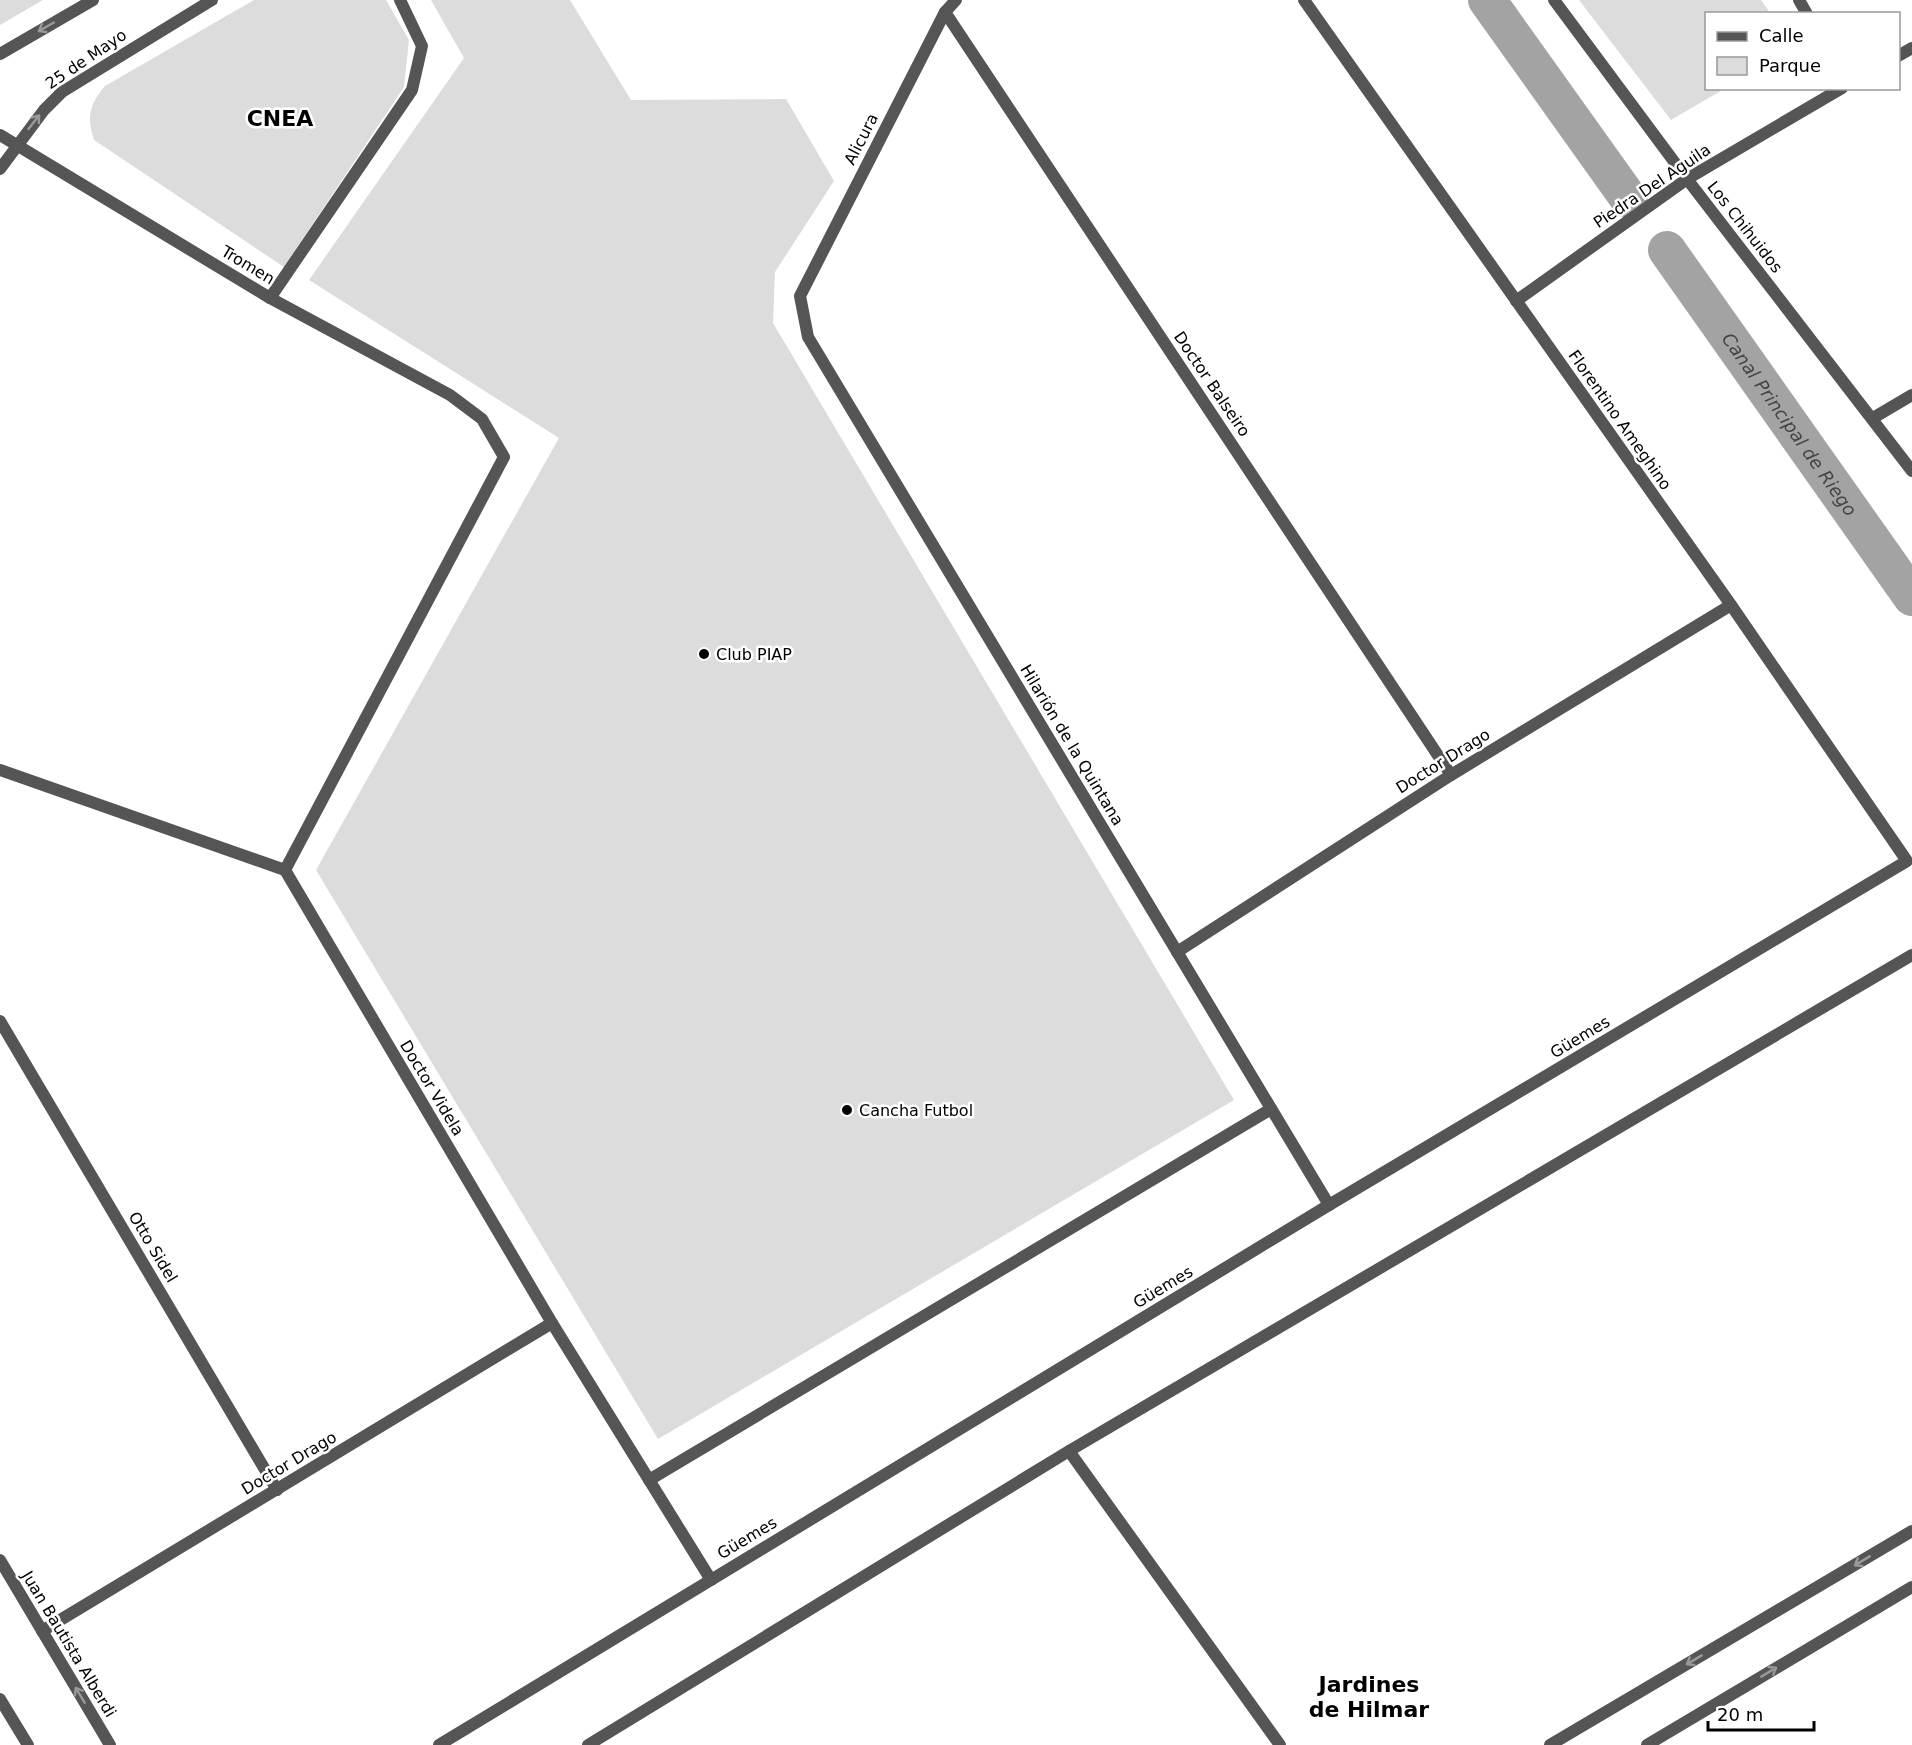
<svg xmlns="http://www.w3.org/2000/svg" width="1912" height="1745" font-family="'DejaVu Sans',sans-serif">
<rect width="100%" height="100%" fill="#fff"/>
<!-- green -->
<g fill="#dcdcdc">
<path d="M0 0H43L0 25Z"/>
<path d="M254 0H386L409 40 404 87 284 267 94 140C86 116 90 104 105 86Z"/>
<path d="M431 0H570L631 100 786 99 834 181 775 272 773 323 1234 1100 658 1439 316 870 559 438 309 280 464 58Z"/>
<path d="M1579 0H1761L1770 13 1706 14V88L1724 89 1671 120Z"/>
</g>
<g fill="none" stroke-linecap="round" stroke-linejoin="round">
<!-- canal -->
<g stroke="#a3a3a3" stroke-width="38">
<path d="M1487 0 1629 199"/>
<path id="s1" d="M1667 250 1912 597"/>
</g>
<!-- minor -->
<g stroke="#555" stroke-width="12">
<path d="M956 0 945 12 800 296 808 337 1329 1205"/>
<path d="M1554 0 1687 179 1912 471"/>
<path d="M1799 0 1807 14"/>
<path d="M945 12 1451 775"/>
<path d="M1898 56 1912 48"/>
<path d="M0 135 270 298 450 395 482 419 504 457 285 870"/>
<path d="M270 298 412 90 422 46 400 0"/>
<path d="M1516 301 1687 179 1842 88"/>
<path d="M1873 418 1912 395"/>
<path d="M0 770 285 870 552 1323 711 1580"/>
<path d="M1177 952 1451 775 1731 605"/>
<path d="M0 1021 277 1490"/>
<path d="M1069 1451 1280 1745"/>
<path d="M649 1480 1271 1109"/>
<path d="M42 1631 552 1323"/>
<path d="M439 1745 1329 1205 1907 861 1731 605 1304 0"/>
<path d="M588 1745 1069 1451 1912 955"/>
<path d="M1550 1745 1912 1531"/>
<path d="M1647 1745 1912 1587"/>
</g>
<!-- tertiary -->
<g stroke="#555" stroke-width="12">
<path d="M0 54 93 0"/>
<path d="M0 169 44 110 62 92 212 0"/>
<path d="M0 1560 110 1745"/>
<path d="M0 1699 28 1745"/>
</g>
</g>
<!-- one-way arrows -->
<defs><path id="oneway-shaft" d="M-6 0H5M1.5-3L5.5 0L1.5 3" fill="none" stroke-width="1.6" stroke-linecap="round" stroke-linejoin="round" transform="scale(1.5)"/></defs>
<g stroke="#999">
<use href="#oneway-shaft" transform="translate(46 27) rotate(150)"/>
<use href="#oneway-shaft" transform="translate(34 122) rotate(-52)"/>
<use href="#oneway-shaft" transform="translate(1862 1561) rotate(149)"/>
<use href="#oneway-shaft" transform="translate(1694 1660) rotate(149)"/>
<use href="#oneway-shaft" transform="translate(1769 1672) rotate(-31)"/>
<use href="#oneway-shaft" transform="translate(80 1695) rotate(-121)"/>
</g>
<!-- markers -->
<g fill="#000" stroke="#fff" stroke-width="2">
<circle cx="704" cy="654" r="6"/>
<circle cx="847" cy="1110" r="6"/>
</g>
<g text-anchor="middle" dominant-baseline="central" stroke-width="5" stroke-linejoin="round" paint-order="stroke">
<!-- street labels -->
<g font-size="16" fill="#000" stroke="#fff">
<text transform="translate(86 59) rotate(-34)">25 de Mayo</text>
<text transform="translate(861 139) rotate(-63)">Alicura</text>
<text transform="translate(1652 186) rotate(-34)">Piedra Del Aguila</text>
<text transform="translate(1745 227) rotate(52)">Los Chihuidos</text>
<text transform="translate(248 265) rotate(31)">Tromen</text>
<text transform="translate(1212 384) rotate(56)">Doctor Balseiro</text>
<text transform="translate(1620 420) rotate(55)">Florentino Ameghino</text>
<text transform="translate(1072 745) rotate(59)">Hilarión de la Quintana</text>
<text transform="translate(1443 761) rotate(-32)">Doctor Drago</text>
<text transform="translate(1580 1037) rotate(-31)">Güemes</text>
<text transform="translate(432 1088) rotate(59)">Doctor Videla</text>
<text transform="translate(153 1247) rotate(59)">Otto Sidel</text>
<text transform="translate(1163 1287) rotate(-31)">Güemes</text>
<text transform="translate(289 1463) rotate(-31)">Doctor Drago</text>
<text transform="translate(747 1538) rotate(-31)">Güemes</text>
<text transform="translate(69 1644) rotate(59)">Juan Bautista Alberdi</text>
</g>
<!-- poi labels -->
<g font-size="16" fill="#000" stroke="#fff" text-anchor="start">
<text x="716" y="654">Club PIAP</text>
<text x="859" y="1110">Cancha Futbol</text>
</g>
<!-- water labels -->
<g font-size="18" font-style="italic" fill="#444" stroke="#fff">
<text stroke="none"><textPath href="#s1" startOffset="213">Canal Principal de Riego</textPath></text>
</g>
<!-- district labels -->
<g font-size="22" font-weight="bold" fill="#000" stroke="#fff">
<text x="280" y="118">CNEA</text>
<text x="1369" y="1684">Jardines<tspan x="1369" dy="25">de Hilmar</tspan></text>
</g>
</g>
<!-- legend -->
<rect x="1705" y="12" width="195" height="78" fill="#ffffff" stroke="#999999" stroke-width="1.5"/>
<rect x="1717" y="32" width="30" height="9" fill="#555555" stroke="#999999" stroke-width="1.5"/>
<text x="1759" y="42" font-size="18" fill="#000000">Calle</text>
<rect x="1717" y="57" width="30" height="18" fill="#dcdcdc" stroke="#999999" stroke-width="1.5"/>
<text x="1759" y="72" font-size="18" fill="#000000">Parque</text>
<!-- scale -->
<path d="M1708 1721v9h106v-9" fill="none" stroke="#000000" stroke-width="3"/>
<text x="1717" y="1721" font-size="18" fill="#000000" stroke="#ffffff" stroke-width="4.5" paint-order="stroke">20 m</text>
</svg>
